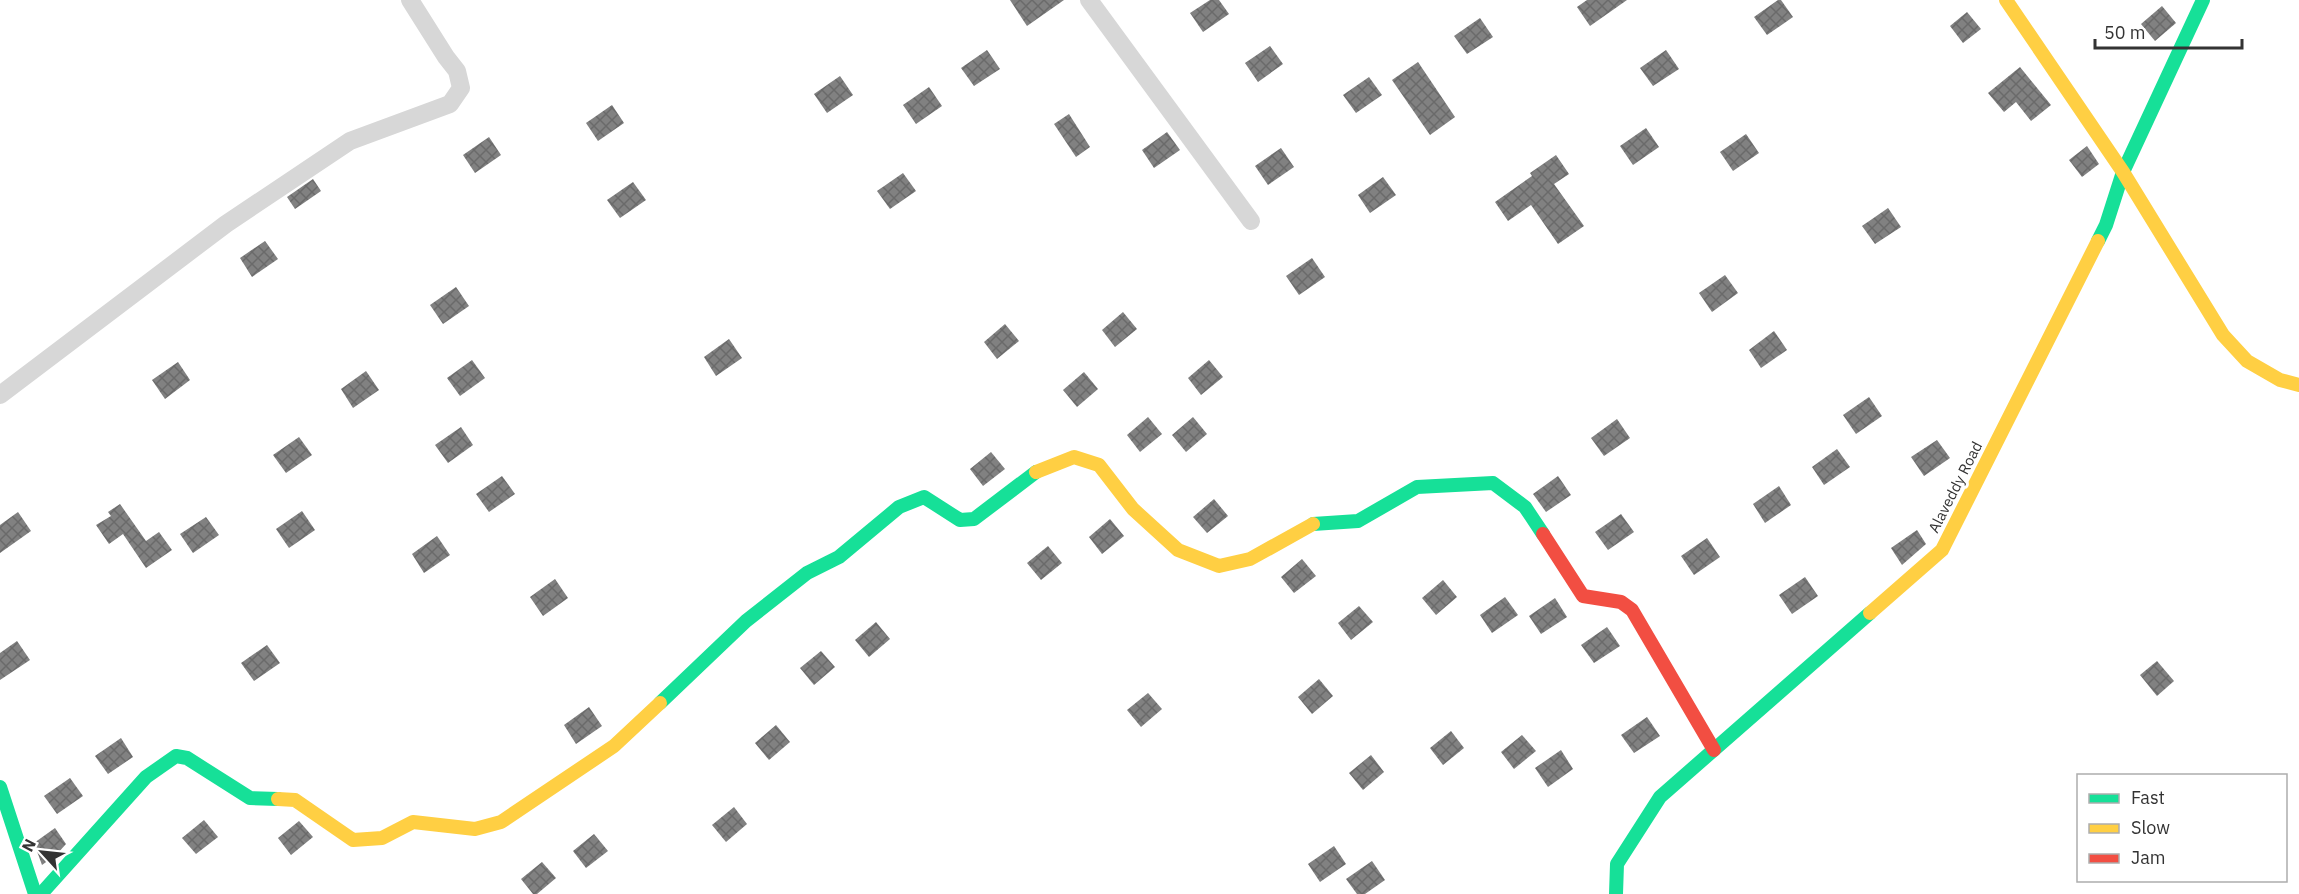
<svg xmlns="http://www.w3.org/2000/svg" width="2299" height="894" font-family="'IBM Plex Sans',sans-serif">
<defs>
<pattern id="building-cross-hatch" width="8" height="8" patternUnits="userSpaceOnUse" patternTransform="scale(1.5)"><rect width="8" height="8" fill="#818181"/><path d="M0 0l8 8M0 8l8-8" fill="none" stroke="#6a6a6a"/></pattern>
</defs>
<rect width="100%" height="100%" fill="#fff"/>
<!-- building -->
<g fill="url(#building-cross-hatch)">
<path d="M1010 0H1064L1027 26Z"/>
<path d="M1210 0H1219L1229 14 1203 32 1190 13Z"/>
<path d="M1587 0H1627L1590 26 1577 7Z"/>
<path d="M1778 0H1781L1793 17 1767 35 1754 17Z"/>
<path d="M2162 6 2176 23 2155 41 2141 24Z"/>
<path d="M1967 12 1981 29 1963 43 1950 26Z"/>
<path d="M1480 18 1493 37 1467 54 1454 36Z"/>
<path d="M1270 46 1283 64 1258 82 1245 63Z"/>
<path d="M987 50 1000 69 974 86 961 68Z"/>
<path d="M1666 50 1679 69 1653 86 1640 68Z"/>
<path d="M1418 62 1455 117 1430 135 1392 80Z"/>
<path d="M2020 67 2051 105 2031 121 2016 102 2004 112 1988 93Z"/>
<path d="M840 76 853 95 827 113 814 94Z"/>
<path d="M1369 77 1382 95 1356 113 1343 95Z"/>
<path d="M929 87 942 106 916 124 903 105Z"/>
<path d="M612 105 624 123 598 141 586 123Z"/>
<path d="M1069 114 1090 147 1076 157 1054 124Z"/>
<path d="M1646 128 1659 147 1633 165 1620 146Z"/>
<path d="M1167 132 1180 150 1154 168 1142 150Z"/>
<path d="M1746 134 1759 153 1733 171 1720 152Z"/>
<path d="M489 137 501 155 475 173 463 155Z"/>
<path d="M2087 146 2099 164 2082 177 2069 160Z"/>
<path d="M1281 148 1294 167 1268 185 1255 166Z"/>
<path d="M1556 155 1569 174 1554 184 1584 226 1558 244 1531 205 1508 221 1495 202 1532 176 1530 173Z"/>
<path d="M903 173 916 191 890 209 877 191Z"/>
<path d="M1383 177 1396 195 1370 213 1358 195Z"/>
<path d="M313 179 321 191 295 209 287 197Z"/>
<path d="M633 182 646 200 620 218 607 200Z"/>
<path d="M1888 208 1901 227 1875 244 1862 226Z"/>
<path d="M265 241 278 259 252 277 240 258Z"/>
<path d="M1312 258 1325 277 1299 295 1286 276Z"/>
<path d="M1725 275 1738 293 1712 312 1699 293Z"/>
<path d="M456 287 469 306 443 324 430 305Z"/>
<path d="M1123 312 1137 329 1115 347 1102 330Z"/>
<path d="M1005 324 1019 341 997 359 984 342Z"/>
<path d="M1774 331 1787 350 1761 368 1749 350Z"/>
<path d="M729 339 742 358 716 376 704 357Z"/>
<path d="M472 360 485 378 460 396 447 378Z"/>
<path d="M1209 360 1223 377 1201 395 1188 378Z"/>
<path d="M178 362 190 380 165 399 152 380Z"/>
<path d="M366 371 379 390 353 408 341 389Z"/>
<path d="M1084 372 1098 389 1077 407 1063 390Z"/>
<path d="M1869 397 1882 416 1856 434 1843 415Z"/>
<path d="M1148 417 1162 434 1140 452 1127 435Z"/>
<path d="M1193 417 1207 434 1186 452 1172 435Z"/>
<path d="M1617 419 1630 438 1604 456 1591 438Z"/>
<path d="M461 427 473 445 448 463 435 445Z"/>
<path d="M299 437 312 455 286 473 273 455Z"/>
<path d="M1937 440 1950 458 1924 476 1911 457Z"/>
<path d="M1837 449 1850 467 1824 485 1812 467Z"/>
<path d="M991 452 1005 469 983 486 970 469Z"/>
<path d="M502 476 515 494 489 512 476 494Z"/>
<path d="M1558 476 1571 495 1546 512 1533 494Z"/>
<path d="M1779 486 1791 505 1765 523 1753 504Z"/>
<path d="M1214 499 1228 516 1207 533 1193 517Z"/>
<path d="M120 504 146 541 159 532 172 550 146 568 123 534 109 544 96 525 111 516 108 512Z"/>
<path d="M302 511 315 530 289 548 276 529Z"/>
<path d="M18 512 31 531 0 553V525Z"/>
<path d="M1621 514 1634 532 1608 550 1595 532Z"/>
<path d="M206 517 219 535 193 553 180 534Z"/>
<path d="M1110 519 1124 536 1102 554 1089 537Z"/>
<path d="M1917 530 1926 544 1902 565 1891 548Z"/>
<path d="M437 536 450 555 424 573 412 554Z"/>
<path d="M1707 538 1720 557 1694 575 1681 556Z"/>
<path d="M1048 546 1062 563 1041 580 1027 563Z"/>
<path d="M1302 559 1316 576 1294 593 1281 577Z"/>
<path d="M1805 577 1818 596 1792 614 1779 595Z"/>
<path d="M555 579 568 598 543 616 530 597Z"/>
<path d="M1443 580 1457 597 1436 615 1422 598Z"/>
<path d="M1505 597 1518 615 1492 633 1480 615Z"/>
<path d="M1555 598 1567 617 1541 634 1529 616Z"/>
<path d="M1359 606 1373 622 1351 640 1338 623Z"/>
<path d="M876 622 890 639 869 657 855 640Z"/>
<path d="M1607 627 1620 646 1594 663 1581 645Z"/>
<path d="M17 641 30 660 0 680V653Z"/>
<path d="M267 645 280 663 254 681 241 663Z"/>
<path d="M821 651 835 667 814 685 800 668Z"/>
<path d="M2157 661 2174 681 2157 696 2140 675Z"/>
<path d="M1319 679 1333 696 1312 714 1298 697Z"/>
<path d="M1148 693 1162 709 1141 727 1127 710Z"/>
<path d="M589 707 602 726 576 744 564 725Z"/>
<path d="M1647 717 1660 736 1634 753 1621 735Z"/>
<path d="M776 725 790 742 769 760 755 743Z"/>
<path d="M1451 731 1464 748 1443 765 1430 748Z"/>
<path d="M1522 735 1536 751 1514 769 1501 752Z"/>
<path d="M121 738 133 757 108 774 95 756Z"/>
<path d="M1561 750 1573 769 1548 787 1535 768Z"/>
<path d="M1371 755 1384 772 1363 790 1349 773Z"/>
<path d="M70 778 83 796 57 814 44 796Z"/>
<path d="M734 807 747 824 726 842 712 825Z"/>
<path d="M204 820 218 837 196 854 182 838Z"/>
<path d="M299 821 313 837 291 855 278 838Z"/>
<path d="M55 828 66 844 57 854 42 865 34 843Z"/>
<path d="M594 834 608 851 586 868 573 851Z"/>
<path d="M1334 846 1346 864 1320 882 1308 864Z"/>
<path d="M1372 861 1385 880 1365 894H1357L1346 879Z"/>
<path d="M542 862 556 878 537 894H533L521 879Z"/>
</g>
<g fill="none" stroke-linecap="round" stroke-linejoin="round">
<!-- street -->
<g stroke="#d7d7d7" stroke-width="18">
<path d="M1089 0 1251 221"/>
<path d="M0 395 226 224 350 141 450 104 461 88 457 71 446 57 410 0"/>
</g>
<!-- fast -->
<g stroke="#16e098" stroke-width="14">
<path d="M2098 241 2106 225 2123 172 2203 0"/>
<path d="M1313 524 1358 521 1417 487 1493 483 1525 507 1543 534"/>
<path d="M660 703 746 621 807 573 839 557 899 507 924 497 960 520 974 519 1036 472"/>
<path d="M0 787 35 894"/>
<path d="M41 894 146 777 176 756 187 758 250 798 278 799"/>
<path d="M1616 894 1617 864 1660 797 1870 613"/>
</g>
<!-- slow -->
<g stroke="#ffcf43" stroke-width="14">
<path d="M2006 0 2123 172 2223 335 2247 361 2280 380 2299 385"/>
<path d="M1036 472 1074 457 1099 465 1133 509 1178 550 1219 566 1250 559 1313 524"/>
<path d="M1870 613 1942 550 2098 241"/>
<path d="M278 799 295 800 353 840 382 838 413 822 475 829 501 822 614 746 660 703"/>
</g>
<!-- jam -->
<path stroke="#f24e42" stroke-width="14" d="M1543 534 1583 596 1621 602 1632 610 1714 750"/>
</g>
<g text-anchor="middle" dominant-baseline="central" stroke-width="6" stroke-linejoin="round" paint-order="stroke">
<!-- street labels -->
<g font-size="15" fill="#333" stroke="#fff">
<text transform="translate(1955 487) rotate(-63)">Alaveddy Road</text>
</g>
</g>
<!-- legend -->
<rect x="2077" y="774" width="210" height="108" fill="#ffffff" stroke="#adadad" stroke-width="1.5"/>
<rect x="2089" y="794" width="30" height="9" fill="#16e098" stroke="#adadad" stroke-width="1.5"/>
<text x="2131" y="804" font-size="18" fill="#333333">Fast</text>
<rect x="2089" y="824" width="30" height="9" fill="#ffcf43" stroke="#adadad" stroke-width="1.5"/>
<text x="2131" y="834" font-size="18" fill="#333333">Slow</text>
<rect x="2089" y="854" width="30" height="9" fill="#f24e42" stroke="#adadad" stroke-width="1.5"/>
<text x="2131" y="864" font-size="18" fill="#333333">Jam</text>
<!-- north arrow -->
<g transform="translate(42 852) rotate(297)" stroke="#ffffff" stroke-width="4.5" paint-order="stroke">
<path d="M0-4.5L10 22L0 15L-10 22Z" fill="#333333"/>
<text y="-9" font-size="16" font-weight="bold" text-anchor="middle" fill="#333333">N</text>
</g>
<!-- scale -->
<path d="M2095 39v9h147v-9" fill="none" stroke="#333333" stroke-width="3"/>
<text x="2104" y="39" font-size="18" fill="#333333" stroke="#ffffff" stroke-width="4.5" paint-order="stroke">50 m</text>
</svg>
